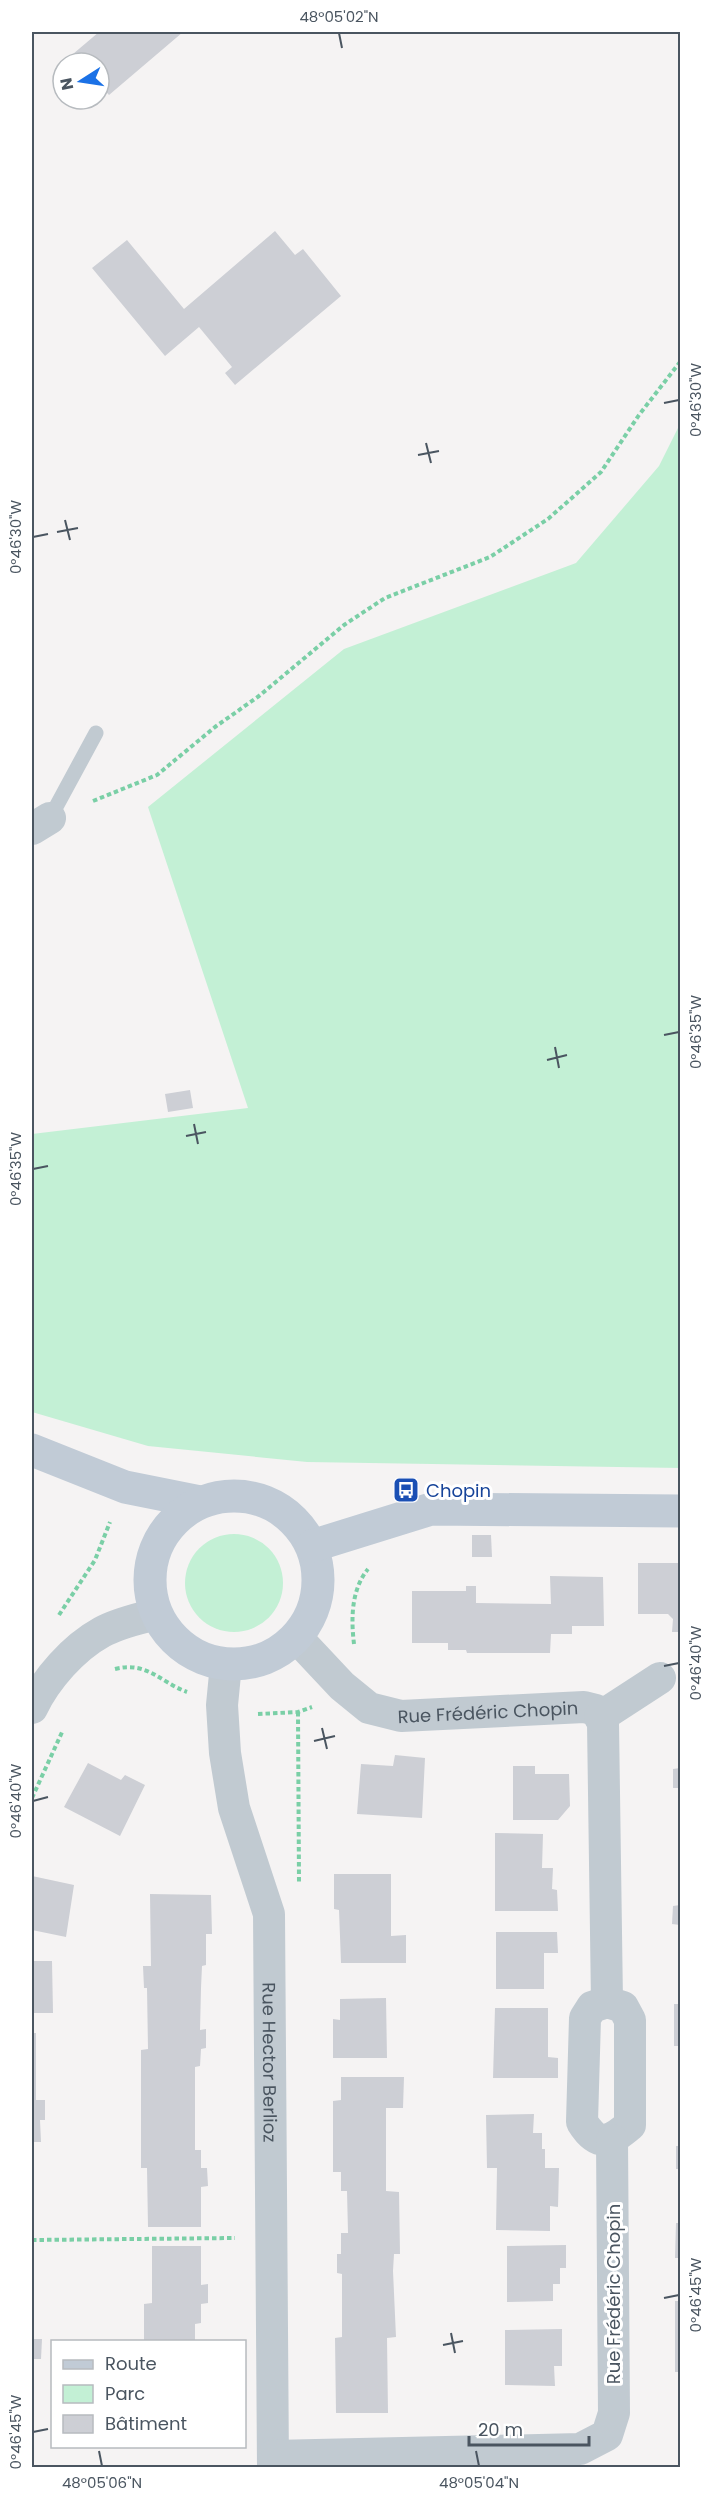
<svg xmlns="http://www.w3.org/2000/svg" width="712" height="2499" font-family="Poppins,sans-serif">
<rect width="100%" height="100%" fill="#f5f3f3"/>
<!-- green -->
<g fill="#c3f0d5">
<path d="M680 424V1468L307 1462 148 1446 32 1412V1134L248 1108 148 807 344 649 576 563 659 466Z"/>
<circle cx="234" cy="1583" r="49"/>
</g>
<!-- building -->
<g fill="#cdcfd5">
<path d="M99 32H183L109 95 99 84V63H81L73 54Z"/>
<path d="M275 231 295 255 303 249 341 296 235 385 225 373 232 367 199 327 165 356 92 268 127 240 184 309Z"/>
<path d="M190 1090 193 1108 168 1112 165 1094Z"/>
<path d="M472 1535H491L492 1557H472Z"/>
<path d="M638 1563H680V1632H672L673 1619 668 1614H638Z"/>
<path d="M550 1576 603 1577 604 1626H572V1634H551L550 1653H467L466 1650H448V1643H412V1591H466V1586H476V1603L551 1604Z"/>
<path d="M395 1755 425 1758 422 1818 357 1814 361 1764 393 1766Z"/>
<path d="M88 1763 121 1780 125 1775 145 1785 120 1836 64 1807Z"/>
<path d="M513 1766H535V1774H569L570 1806 558 1820H513Z"/>
<path d="M680 1768V1788H673V1769Z"/>
<path d="M495 1833 543 1834 542 1868H553L552 1889 557 1890 558 1911H495Z"/>
<path d="M334 1874H391V1936L406 1935V1963H341L339 1910 334 1909Z"/>
<path d="M32 1876 74 1885 66 1937 32 1930Z"/>
<path d="M150 1894 211 1895 212 1934H206V1965L202 1966 201 1988 200 2030 206 2029V2048L201 2049 200 2066 195 2067V2150H201V2168H207L208 2186 201 2187V2227H148L147 2168H141V2050L148 2049 147 1988H144L143 1966H151Z"/>
<path d="M680 1905V1925L672 1924 673 1906Z"/>
<path d="M496 1932H557L558 1953H544V1989H496Z"/>
<path d="M32 1961H52L53 2013H32Z"/>
<path d="M386 1998 387 2058H333V2019L340 2020V1999Z"/>
<rect x="674" y="2004" width="6" height="42"/>
<path d="M495 2008H548V2057L558 2058V2078H493Z"/>
<path d="M32 2033H36V2100H45V2120H40L41 2142H32Z"/>
<path d="M341 2077H404L403 2108H386V2191L399 2192 400 2254H394L393 2271 396 2337 387 2338 388 2413H336L335 2338 342 2337V2274L337 2273V2254H341V2233H348L347 2191H341V2172H333V2101L341 2100Z"/>
<path d="M534 2114 533 2133H542V2149H545V2168H559L558 2207 550 2206V2231L496 2230 497 2168H487L486 2115Z"/>
<rect x="676" y="2146" width="4" height="23"/>
<path d="M676 2223H680V2258H675Z"/>
<path d="M566 2245V2268H560V2284H553V2301L507 2302V2246Z"/>
<path d="M152 2246H201V2285L208 2284V2303L201 2304V2323L195 2324V2342H144V2304L152 2303Z"/>
<rect x="675" y="2301" width="5" height="71"/>
<path d="M562 2329V2366H554L555 2386 505 2385V2330Z"/>
<path d="M32 2339H42L41 2359H32Z"/>
</g>
<g fill="none" stroke-linecap="round" stroke-linejoin="round">
<!-- path -->
<g stroke="#7acfa6" stroke-width="4" stroke-dasharray="4.5 3" stroke-linecap="butt">
<path d="M93 801 157 775 215 727 259 696 344 625 385 598 490 557 548 519 601 472 639 415 680 362"/>
<path d="M59 1615 95 1560 110 1522"/>
<path d="M354 1644C351 1619 351 1590 368 1569"/>
<path d="M115 1669C147 1661 160 1682 187 1692"/>
<path d="M298 1712 299 1882"/>
<path d="M258 1714 298 1712 312 1707"/>
<path d="M32 1798 63 1730"/>
<path d="M32 2240 235 2238"/>
</g>
<!-- lane -->
<path stroke="#c1cad1" stroke-width="15" d="M50 818 96 733"/>
<!-- street -->
<g stroke="#c1cad1" stroke-width="32">
<path d="M32 829 50 818"/>
<path id="s1" d="M296 1637 342 1686 369 1708 401 1716 584 1707 596 1710 603 1723 607 2002 592 2007 585 2018 582 2122C598 2148 610 2142 630 2125V2020L623 2007 607 2002"/>
<path id="s2" d="M226 1664 222 1705 225 1753 234 1808 269 1914 273 2468"/>
<path d="M32 1708C46 1679 73 1648 102 1632 118 1623 138 1619 156 1614"/>
<path d="M600 1717 660 1678"/>
<path d="M273 2456 580 2449 607 2435 614 2413 612 2140"/>
</g>
<!-- secondary -->
<g stroke="#c1cbd6" stroke-width="33">
<path d="M32 1450 125 1487 200 1502"/>
<circle cx="234" cy="1580" r="84"/>
<path d="M312 1546 431 1509 680 1511"/>
</g>
</g>
<!-- ticks -->
<path fill="none" stroke="#4a5560" stroke-width="2" d="M339 33 342 48M664 403 679 400M426 443 431 463M418 455 439 451M65 520 70 540M57 532 78 528M33 537 48 534M664 1035 679 1032M555 1047 559 1068M547 1060 567 1055M194 1124 198 1144M186 1136 206 1132M33 1169 48 1166M664 1666 679 1663M322 1728 327 1749M314 1741 335 1736M33 1801 48 1797M664 2298 679 2295M451 2333 455 2353M443 2345 463 2341M33 2432 48 2429M99 2451 102 2466M476 2451 479 2466"/>
<!-- icons -->
<defs>
<g id="bus-square" transform="scale(1.35)"><rect x="-9" y="-9" width="18" height="18" rx="4" fill="#1a4fb4" stroke="#fff"/><path d="M-5-6H5V4H4V6H2V4H-2V6H-4V4H-5ZM-3.5-4V0h7V-4ZM-3.5 1.2v1.5H-2V1.2ZM2 1.2v1.5H3.5V1.2Z" fill="#fff"/></g>
</defs>
<g fill-rule="evenodd">
<use href="#bus-square" x="406" y="1490"/>
</g>
<g text-anchor="middle" dominant-baseline="central" stroke-width="6" stroke-linejoin="round" paint-order="stroke">
<!-- transit labels -->
<g font-size="18" fill="#164399" stroke="#fff" text-anchor="start">
<text x="426" y="1490">Chopin</text>
</g>
<!-- street labels -->
<g font-size="18" fill="#4a5560" stroke="#fff">
<text stroke="none"><textPath href="#s1" startOffset="222">Rue Frédéric Chopin</textPath></text>
<text stroke="none"><textPath href="#s2" startOffset="405">Rue Hector Berlioz</textPath></text>
<text transform="translate(613 2294) rotate(-90)">Rue Frédéric Chopin</text>
</g>
</g>
<!-- border -->
<rect width="712" height="2499" fill="none" stroke="#ffffff" stroke-width="66"/>
<!-- legend -->
<rect x="51" y="2340" width="195" height="108" fill="#ffffff" stroke="#b7bbbf" stroke-width="1.5"/>
<rect x="63" y="2360" width="30" height="9" fill="#c1cbd6" stroke="#b7bbbf" stroke-width="1.5"/>
<text x="105" y="2370" font-size="18" fill="#4a5560">Route</text>
<rect x="63" y="2385" width="30" height="18" fill="#c3f0d5" stroke="#b7bbbf" stroke-width="1.5"/>
<text x="105" y="2400" font-size="18" fill="#4a5560">Parc</text>
<rect x="63" y="2415" width="30" height="18" fill="#cdcfd5" stroke="#b7bbbf" stroke-width="1.5"/>
<text x="105" y="2430" font-size="18" fill="#4a5560">Bâtiment</text>
<!-- north arrow -->
<g transform="translate(81 81) rotate(258)"><circle r="28" fill="#ffffff" stroke="#b7bbbf" stroke-width="1.5"/>
<path d="M0-4.5L10 22L0 15L-10 22Z" fill="#1b71e6"/>
<text y="-9" font-size="16" font-weight="bold" text-anchor="middle" fill="#4a5560">N</text>
</g>
<!-- scale -->
<path d="M469 2436v9h120v-9" fill="none" stroke="#4a5560" stroke-width="3"/>
<text x="478" y="2436" font-size="18" fill="#4a5560" stroke="#ffffff" stroke-width="4.5" paint-order="stroke">20 m</text>
<rect x="33" y="33" width="646" height="2433" fill="none" stroke="#4a5560" stroke-width="2"/>
<g font-size="15" text-anchor="middle" fill="#4a5560">
<text x="339" y="22">48°05'02"N</text>
<text transform="translate(696 400) rotate(-90)" y="5">0°46'30"W</text>
<text transform="translate(16 537) rotate(-90)" y="5">0°46'30"W</text>
<text transform="translate(696 1032) rotate(-90)" y="5">0°46'35"W</text>
<text transform="translate(16 1169) rotate(-90)" y="5">0°46'35"W</text>
<text transform="translate(696 1663) rotate(-90)" y="5">0°46'40"W</text>
<text transform="translate(16 1801) rotate(-90)" y="5">0°46'40"W</text>
<text transform="translate(696 2295) rotate(-90)" y="5">0°46'45"W</text>
<text transform="translate(16 2432) rotate(-90)" y="5">0°46'45"W</text>
<text x="102" y="2488">48°05'06"N</text>
<text x="479" y="2488">48°05'04"N</text>
</g>
</svg>
